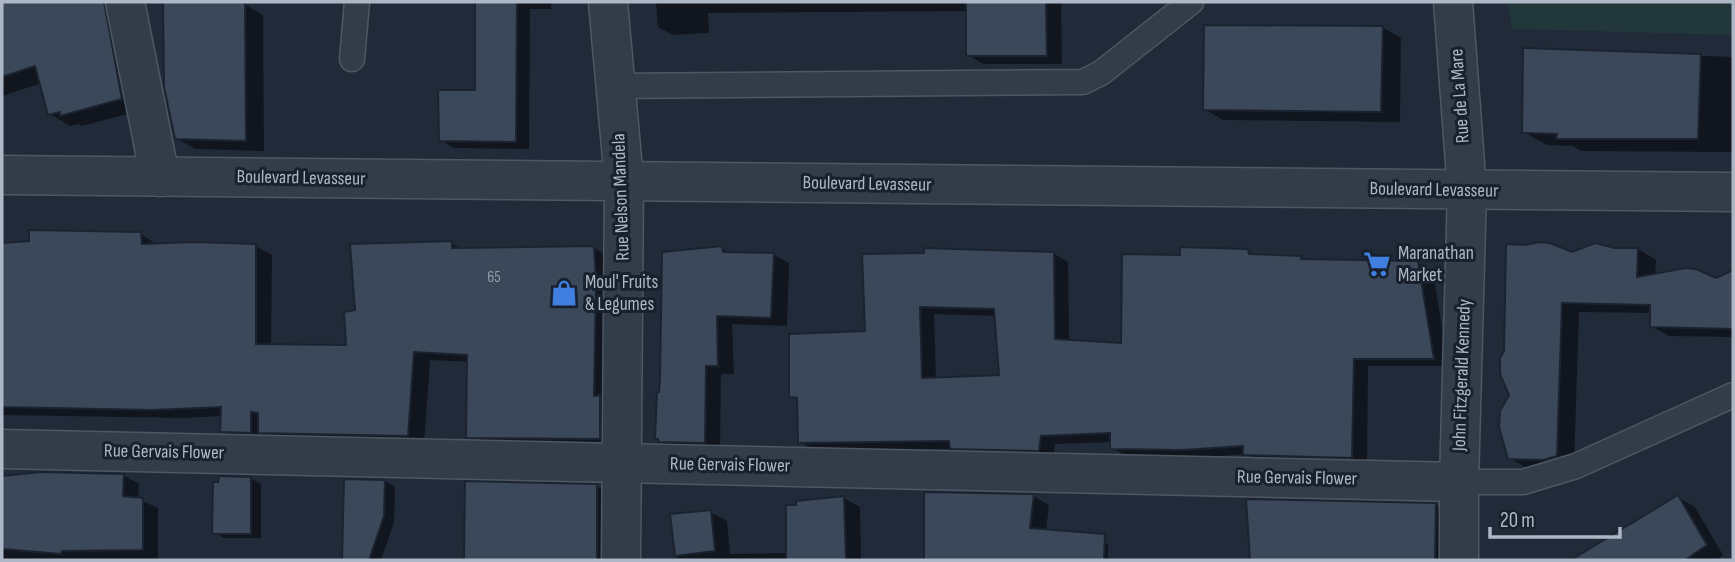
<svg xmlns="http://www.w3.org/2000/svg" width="1735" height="562" font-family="'Sofia Sans Condensed',sans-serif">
<rect width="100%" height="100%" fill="#202a39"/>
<!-- green -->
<path fill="#22373a" d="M1508 2H1733V35L1512 29Z"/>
<!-- shadow -->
<g fill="#0007" fill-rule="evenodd">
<path d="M2 2H121L142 110 82 126 78 124 70 126 50 114 42 83 2 96Z"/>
<path d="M477 2H551V9H530L529 149 454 148 441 140 477 92Z"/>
<path d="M656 2H1061L1062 64H983L968 55V11L708 13 709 33 673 35 658 27Z"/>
<path d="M244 4 263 15 264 151 195 149 176 138Z"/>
<path d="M1382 27 1401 38 1400 122 1223 120 1204 109Z"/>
<path d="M1525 50 1733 57V152L1581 151 1573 146 1547 145 1524 132Z"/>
<path d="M141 234 157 245 256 246 272 255 271 346 348 347 357 312 452 243 462 249 593 247 609 257 616 448 484 446 468 437 469 362 430 360 424 445 276 441 266 436V441L238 440 222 431V416L184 418 2 415V351L23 349Z"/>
<path d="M722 248 732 254H773L789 263 787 326 732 324 734 374H721L720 451 676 450 660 441Z"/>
<path d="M1615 249H1638L1656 260 1655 276 1716 280 1733 272V337L1669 336 1651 326V313L1579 312 1574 466 1527 468 1509 458 1572 254Z"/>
<path d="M1248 251 1257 256 1301 258 1307 261 1418 263 1433 271 1448 366H1368L1367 465 1260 463 1246 454 1198 458 1126 456 1112 448V442L1055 444 1053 458 966 456 954 449 815 450 800 442 799 401 791 396 867 333 864 255 1053 253 1068 262 1069 342 1122 344 1181 257ZM934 314 996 316 1001 377 936 379Z"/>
<path d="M41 473 123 475 139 484 138 499 158 508V560H2V476Z"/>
<path d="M250 478 261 484V538H224L214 533Z"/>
<path d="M346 480 385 481 395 487 394 522 381 560H344Z"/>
<path d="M467 483 596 486 612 495V560H465Z"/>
<path d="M926 494 1033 496 1049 505 1046 531 1093 535 1108 544V560H926Z"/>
<path d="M1678 497 1695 507 1723 555 1716 560H1573Z"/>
<path d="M844 498 860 507 861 560H678L672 516 710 512 727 521 730 554 788 553Z"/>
<path d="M1248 501 1436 505 1454 515 1453 560H1251Z"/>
</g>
<!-- building -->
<g fill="#3b4859" stroke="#1b2330" stroke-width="2" fill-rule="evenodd">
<path d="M2 2H104L122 99 60 116V112L48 115 35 66 2 77Z"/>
<path d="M163 2H245L246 141 175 139 164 87Z"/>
<path d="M475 2H517L516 142 439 141 438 90H475Z"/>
<path d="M966 2H1046L1047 56H966Z"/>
<path d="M1204 25 1383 26 1381 112 1203 110Z"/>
<path d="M1523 48 1701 54 1698 139H1556L1557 134 1522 133Z"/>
<path d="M29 230 141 232 142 244 194 242 256 244V344L346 345 344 312 355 310 350 244 452 241V248L594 246 596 280 594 396 600 395V439L466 438 467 355 414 352 408 436 258 433V413L251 412V433L220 432 221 407 153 410 2 407V243L29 241Z"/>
<path d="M1540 242 1550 243 1572 252 1595 243 1615 248H1638L1637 277 1685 268 1696 269 1716 278 1733 270V329L1650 327V305L1562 303 1557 456 1543 460 1508 459 1499 427 1500 411 1509 395 1500 374V358L1504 351 1506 244 1525 245Z"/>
<path d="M722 246 723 252 774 253 771 318 717 316 718 366H706L705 443 659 442 658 439H655L657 392H659L660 379 662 252Z"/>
<path d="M1180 247 1248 249 1249 254 1302 256 1301 259 1418 261 1434 359H1354L1352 458 1243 455V446L1182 450 1110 449V433L1041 436 1039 451 950 449 949 441 798 443 797 398 789 397V334L865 331 862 254 924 253V248L1054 252 1055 339 1121 343 1122 254 1180 255ZM920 307 994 309 999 375 922 378Z"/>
<path d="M41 472 124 474 123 496 143 498V550L62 551 61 554 2 549V476Z"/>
<path d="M219 476 251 477V534H212L213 482H218Z"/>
<path d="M344 479 385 480 384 516 369 560H342Z"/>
<path d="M465 481 597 484V560H464Z"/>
<path d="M924 492 1034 494 1030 528 1105 534 1104 560H924Z"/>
<path d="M1678 495 1707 545 1685 560H1571Z"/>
<path d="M844 496 846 560H786V505H796V501Z"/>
<path d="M1246 499 1436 503 1435 560H1250Z"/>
<path d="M711 510 715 551 675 556 670 514Z"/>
</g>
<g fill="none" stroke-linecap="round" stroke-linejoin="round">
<!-- service casing -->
<g stroke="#4e5764" stroke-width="27">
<g id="service">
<path d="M352 59 357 2"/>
<path d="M615 86 1083 82 1101 73 1191 2"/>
<path d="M1459 482H1523L1576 466 1733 395"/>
</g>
</g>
<!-- minor casing -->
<g stroke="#4e5764" stroke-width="41">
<g id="minor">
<path d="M125 2 160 177"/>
<path d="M608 2 624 181 621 560"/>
<path d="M1453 2 1467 190 1459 482V560"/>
<path d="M2 449 1459 482"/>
</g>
</g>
<!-- tertiary casing -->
<g stroke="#4e5764" stroke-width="41">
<path id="tertiary" d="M2 175 1733 192"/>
</g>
<!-- service -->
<use href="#service" stroke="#333c49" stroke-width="24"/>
<!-- minor -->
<use href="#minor" stroke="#333c49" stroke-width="38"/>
<!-- tertiary -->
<use href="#tertiary" stroke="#333c49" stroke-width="38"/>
</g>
<!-- icons -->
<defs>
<g id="supermarket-bare" transform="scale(2.1)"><path d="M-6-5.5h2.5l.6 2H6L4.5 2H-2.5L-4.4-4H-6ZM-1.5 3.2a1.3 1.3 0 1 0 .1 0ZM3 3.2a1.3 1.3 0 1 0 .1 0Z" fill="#3f7fe0" stroke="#19212e" stroke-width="2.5" paint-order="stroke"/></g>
<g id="shop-bare" transform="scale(2.1)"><path d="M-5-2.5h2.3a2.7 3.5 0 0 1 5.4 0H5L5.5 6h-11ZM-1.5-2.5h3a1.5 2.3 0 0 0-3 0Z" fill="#3f7fe0" stroke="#19212e" stroke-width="2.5" paint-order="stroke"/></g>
</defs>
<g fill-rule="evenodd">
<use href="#supermarket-bare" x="1377" y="264"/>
<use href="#shop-bare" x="564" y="293"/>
</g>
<g text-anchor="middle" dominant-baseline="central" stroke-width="6" stroke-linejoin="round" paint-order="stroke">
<!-- number labels -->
<g font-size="16" fill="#919bab">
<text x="494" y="277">65</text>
</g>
<!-- street labels -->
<g font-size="19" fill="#aeb7c6" stroke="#19212e">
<text transform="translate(1460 96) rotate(-94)">Rue de La Mare</text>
<text transform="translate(301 178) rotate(1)">Boulevard Levasseur</text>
<text transform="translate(867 184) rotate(1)">Boulevard Levasseur</text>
<text transform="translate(1434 190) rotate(1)">Boulevard Levasseur</text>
<text transform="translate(621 197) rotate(-92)">Rue Nelson Mandela</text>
<text transform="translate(1462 375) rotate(-88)">John Fitzgerald Kennedy</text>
<text transform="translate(164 452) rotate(1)">Rue Gervais Flower</text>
<text transform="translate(730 465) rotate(1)">Rue Gervais Flower</text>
<text transform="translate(1297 478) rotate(1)">Rue Gervais Flower</text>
</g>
<!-- poi labels -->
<g font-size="19" fill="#aeb7c6" stroke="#19212e" text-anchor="start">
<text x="1398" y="253">Maranathan<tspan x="1398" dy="22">Market</tspan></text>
<text x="585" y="282">Moul' Fruits<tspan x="585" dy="22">&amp; Legumes</tspan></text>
</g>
</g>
<!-- border -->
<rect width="1735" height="562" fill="none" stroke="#aeb7c6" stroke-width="7"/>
<!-- scale -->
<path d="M1490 527v10h130v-10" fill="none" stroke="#aeb7c6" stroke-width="3.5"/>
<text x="1500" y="527" font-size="21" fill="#aeb7c6" stroke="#19212e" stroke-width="5" paint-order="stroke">20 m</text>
</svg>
